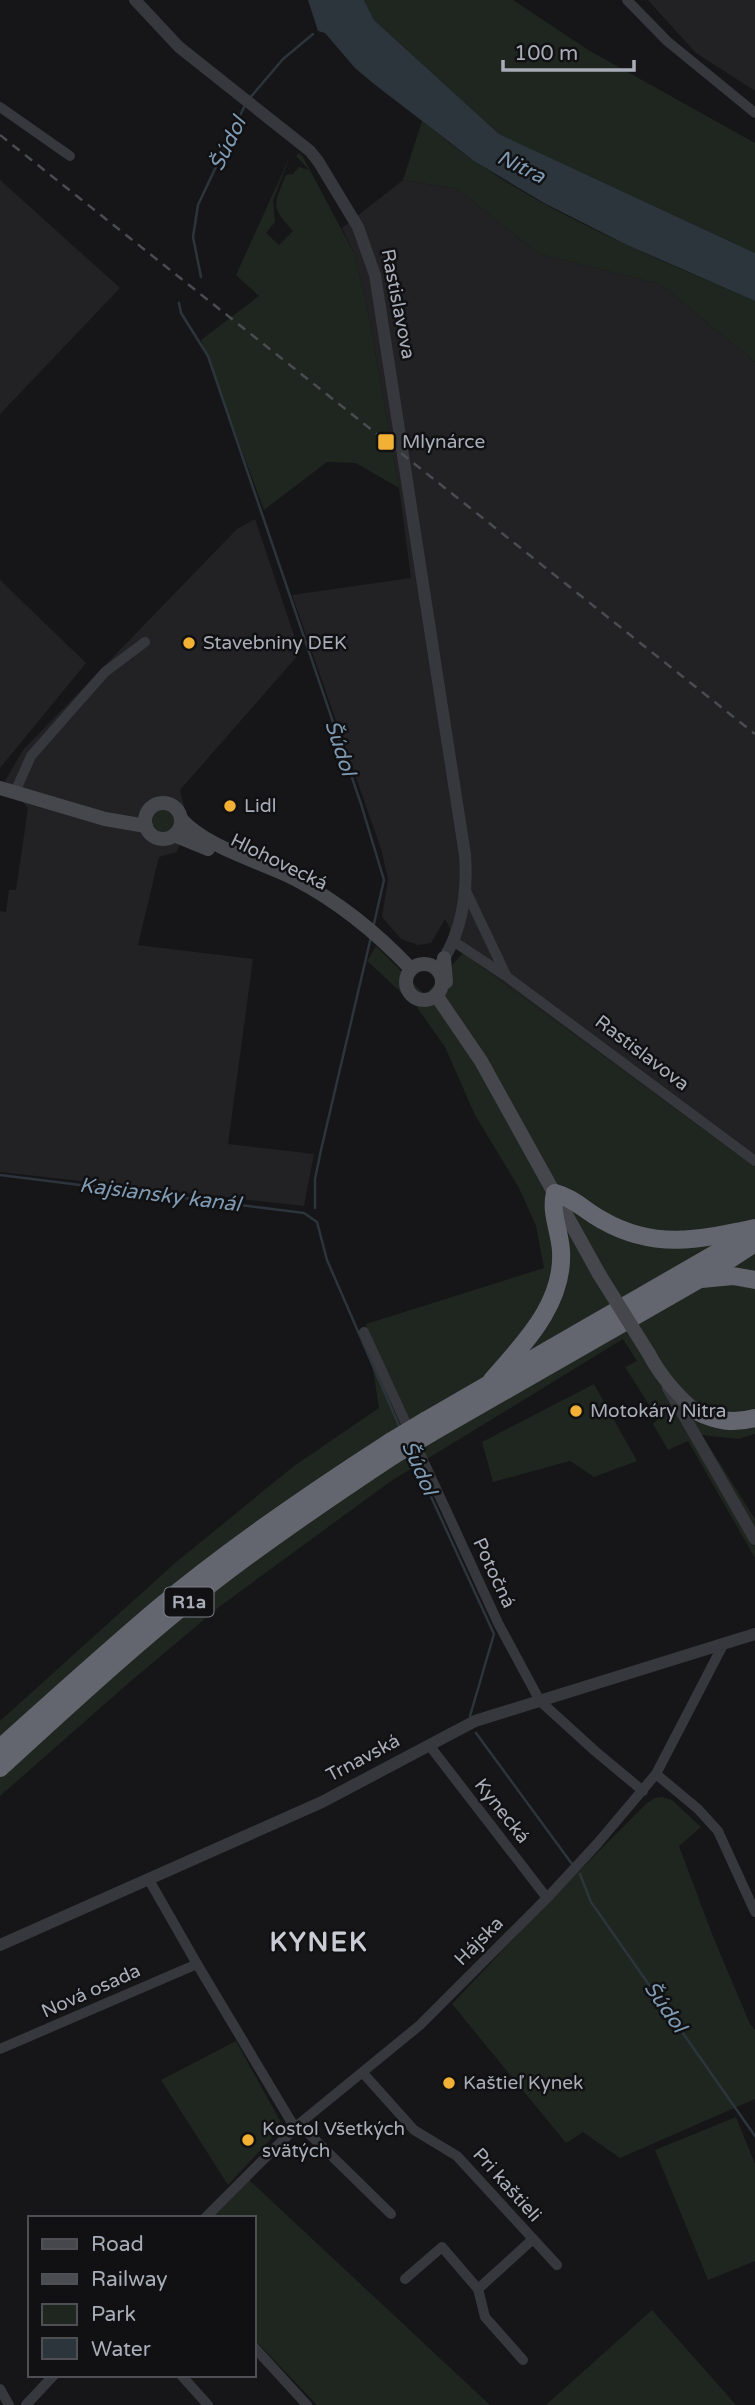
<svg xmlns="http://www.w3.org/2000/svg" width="755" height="2405" font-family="'Varela Round',sans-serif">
<rect width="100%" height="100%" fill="#161618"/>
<!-- built -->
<g fill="#222225">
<path d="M648 0H755V91L696 53Z"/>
<path d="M0 180 120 288 0 414Z"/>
<path d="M403 180 457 189 539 254 660 284 755 362V1167L463 953 445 919 431 943 418 945 401 939 382 917 388 879 381 849 292 595 411 578 399 488 369 317 355 255 342 228Z"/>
<path d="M255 519 300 653 180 790 188 822 177 852 159 857 138 945 253 959 228 1144 314 1154 304 1206 0 1172V911L6 912 9 890H16L28 808 5 781 23 750 237 529Z"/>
<path d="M0 580 86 663 0 768Z"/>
</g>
<!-- green -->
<g fill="#1e261f">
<path d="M364 0H513L590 51 755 143V253L499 134 374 20Z"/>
<path d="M422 121C439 134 455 148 473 160 559 220 659 259 755 301V362L660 284 539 254 457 189 403 180Z"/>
<path d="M299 153 303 157 355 255 369 317 399 488 356 463 327 462 264 510 201 340 259 296 236 275 291 154 273 200 275 222 266 233 279 245 293 231C270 206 274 205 286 175L293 174 299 167 309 170 296 156Z"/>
<circle cx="163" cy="821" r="11"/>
<path d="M376 946 425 995 463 953 755 1167V1434L739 1439 702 1435 755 1519V1558L688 1441 668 1450 653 1424 658 1419 625 1367 637 1361 623 1339 391 1481 219 1607 131 1681 0 1796V1721L175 1563 294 1466 379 1408 366 1324 544 1268 536 1226 519 1188 475 1115 445 1047 416 1006 367 961Z"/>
<path d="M594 1384 637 1461 594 1477 570 1461 493 1482 482 1442Z"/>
<path d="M662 1797 672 1800 701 1827 679 1846 714 1939 750 2024 755 2030V2099L620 2158 583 2132 566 2143 452 2004 553 1897 647 1803 655 1798Z"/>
<path d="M236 2041 283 2126 228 2185 161 2080Z"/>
<path d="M736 2117 755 2164V2261L708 2280 655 2150Z"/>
<path d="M248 2179 490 2405H317L254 2339V2218H210Z"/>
<path d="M652 2310 736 2405H546Z"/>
</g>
<!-- water -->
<path fill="#2c353c" d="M308 0H364L374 20 499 134 755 253V301L625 244 544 203 474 161 374 84 355 68 325 33 318 31Z"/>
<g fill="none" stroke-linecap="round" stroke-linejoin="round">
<!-- stream -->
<g stroke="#2c353c" stroke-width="2.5">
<path d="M249 99 283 59 313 34"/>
<path d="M201 277 193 237 198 205 245 105"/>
<path d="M179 303 181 313 208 356 361 804 384 880 373 928"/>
<path d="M0 1175 304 1213 317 1222 327 1260 400 1428"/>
<path d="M315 1208V1179L321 1150 371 937"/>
<path d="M411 1453 494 1634 470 1716"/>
<path d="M476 1733 572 1864"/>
<path d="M580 1874 591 1902 755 2136"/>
</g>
<!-- minor -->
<g stroke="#37383d" stroke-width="10">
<path d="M627 0 667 41 755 113"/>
<path d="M0 107 70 156"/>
<path d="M15 792 31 756 105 672 145 642"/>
<path d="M466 891 506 975"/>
<path d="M453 941 506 976 755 1161"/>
<path d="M364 1332 498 1623 540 1701 595 1751 643 1791"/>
<path d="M429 1745 547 1898"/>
<path d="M656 1774 698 1809 718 1831 755 1912"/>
<path d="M149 1880 197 1964 295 2128"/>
<path d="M0 2049 197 1964"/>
<path d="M363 2073 414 2130 457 2156 557 2265"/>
<path d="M299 2124 391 2214"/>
<path d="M205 2218 299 2124 420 2025 547 1898 597 1844 656 1774 724 1643"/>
<path d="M405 2279 442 2247 478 2289 533 2239"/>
<path d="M478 2289 485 2317 523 2360"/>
<path d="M254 2347 307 2405"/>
<path d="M181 2375 208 2405"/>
<path d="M0 2389 9 2405"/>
<path d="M26 2405 54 2375"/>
</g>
<!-- tertiary -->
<g stroke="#37383d" stroke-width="12">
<path d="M135 0 179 47 310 151 318 161 358 227 375 275 465 855C468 895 461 936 437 969"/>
<path d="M668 1388 755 1539"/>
<path d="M0 1945 322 1802 475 1721 755 1634"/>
</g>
<!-- secondary -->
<g stroke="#45474d" stroke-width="14">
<path d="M0 788 105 819 146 826"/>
<circle cx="163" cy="821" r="18"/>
<path d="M181 819C207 848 260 861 295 879 339 902 377 933 411 969"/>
<path d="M174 835 208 849"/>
<path d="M444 958 446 982"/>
<circle cx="424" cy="982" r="18"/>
<path d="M436 995 481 1061 599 1274"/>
<path d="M649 1354C661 1377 676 1394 696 1411"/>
</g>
<!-- motorway -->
<g stroke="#63666e" stroke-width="18">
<path d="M701 1279 733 1276 755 1280"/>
<path d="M492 1380C524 1343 564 1304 561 1251 560 1231 550 1213 555 1193 574 1198 585 1211 602 1220 654 1250 699 1240 755 1228"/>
<path d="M696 1411C716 1421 733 1424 755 1418"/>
<path d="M425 1421 746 1236"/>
<path d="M431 1433 698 1280 752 1245"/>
<path d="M0 1748C51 1702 103 1655 156 1610 230 1548 309 1494 390 1442"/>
<path d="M0 1768C69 1705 138 1641 212 1583 271 1537 332 1496 394 1455"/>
</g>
<!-- rail -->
<path stroke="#4a4c52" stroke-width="2.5" stroke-dasharray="9 7" stroke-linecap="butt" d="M0 135 755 734"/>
<!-- secondary-bridge -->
<path stroke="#45474d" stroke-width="14" d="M599 1274 649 1354"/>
<!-- motorway-bridge -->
<g stroke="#63666e" stroke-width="18">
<path d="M390 1442 425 1421"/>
<path d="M394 1455 431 1433"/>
</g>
</g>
<!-- markers -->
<g fill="#f2b134" stroke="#111113" stroke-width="2.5">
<rect x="377" y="433" width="18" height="18" rx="3.5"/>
<circle cx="189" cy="643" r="7"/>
<circle cx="230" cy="806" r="7"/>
<circle cx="576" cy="1411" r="7"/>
<circle cx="449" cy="2083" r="7"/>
<circle cx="248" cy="2140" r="7"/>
</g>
<g text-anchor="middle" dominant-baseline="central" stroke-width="5" stroke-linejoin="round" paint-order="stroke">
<!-- shield labels -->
<rect fill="#111113" stroke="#7b7e86" stroke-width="2" x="164.5" y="1587.5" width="49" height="29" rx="5"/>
<g font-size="18" font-weight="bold" fill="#a8adb8">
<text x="189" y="1602">R1a</text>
</g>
<!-- street labels -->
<g font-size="19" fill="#a8adb8" stroke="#111113">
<text transform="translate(398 304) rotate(79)">Rastislavova</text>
<text transform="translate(279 862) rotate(26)">Hlohovecká</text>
<text transform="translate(642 1053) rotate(37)">Rastislavova</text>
<text transform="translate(494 1573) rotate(65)">Potočná</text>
<text transform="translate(363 1758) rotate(-28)">Trnavská</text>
<text transform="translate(502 1811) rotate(52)">Kynecká</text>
<text transform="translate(479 1941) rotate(-45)">Hájska</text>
<text transform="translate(91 1991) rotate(-24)">Nová osada</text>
<text transform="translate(507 2185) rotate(48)">Pri kaštieli</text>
</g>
<!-- poi labels -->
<g font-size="19" fill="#a8adb8" stroke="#111113" text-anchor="start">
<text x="402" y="442">Mlynárce</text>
<text x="203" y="643">Stavebniny DEK</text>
<text x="244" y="806">Lidl</text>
<text x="590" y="1411">Motokáry Nitra</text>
<text x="463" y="2083">Kaštieľ Kynek</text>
<text x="262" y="2129">Kostol Všetkých<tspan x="262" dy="22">svätých</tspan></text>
</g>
<!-- water labels -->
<g font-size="21" font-style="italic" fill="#7f9bb3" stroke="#111113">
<text transform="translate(228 144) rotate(-64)">Šúdol</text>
<text transform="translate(521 167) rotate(26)">Nitra</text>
<text transform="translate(340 748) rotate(72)">Šúdol</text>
<text transform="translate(160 1195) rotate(7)">Kajsiansky kanál</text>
<text transform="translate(419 1468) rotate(66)">Šúdol</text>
<text transform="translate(665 2007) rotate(55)">Šúdol</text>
</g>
<!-- district labels -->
<g font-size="26" font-weight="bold" letter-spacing="2" fill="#c9ccd4" stroke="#111113">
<text x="319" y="1942">KYNEK</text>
</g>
</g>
<!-- legend -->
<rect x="28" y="2216" width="228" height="161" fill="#111113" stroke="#4d4f55" stroke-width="2"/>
<rect x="42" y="2239" width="35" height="10" fill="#45474d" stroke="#4d4f55" stroke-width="2"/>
<text x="91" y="2251" font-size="21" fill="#a8adb8">Road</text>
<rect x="42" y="2274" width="35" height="10" fill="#4a4c52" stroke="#4d4f55" stroke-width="2"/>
<text x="91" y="2286" font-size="21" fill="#a8adb8">Railway</text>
<rect x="42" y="2304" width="35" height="21" fill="#1e261f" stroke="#4d4f55" stroke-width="2"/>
<text x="91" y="2321" font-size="21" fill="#a8adb8">Park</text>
<rect x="42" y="2338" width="35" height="21" fill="#2c353c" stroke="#4d4f55" stroke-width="2"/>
<text x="91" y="2356" font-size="21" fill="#a8adb8">Water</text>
<!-- scale -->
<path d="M503 60v10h131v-10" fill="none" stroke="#a8adb8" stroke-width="3.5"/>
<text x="514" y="60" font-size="21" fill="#a8adb8" stroke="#111113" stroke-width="5" paint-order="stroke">100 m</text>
</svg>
